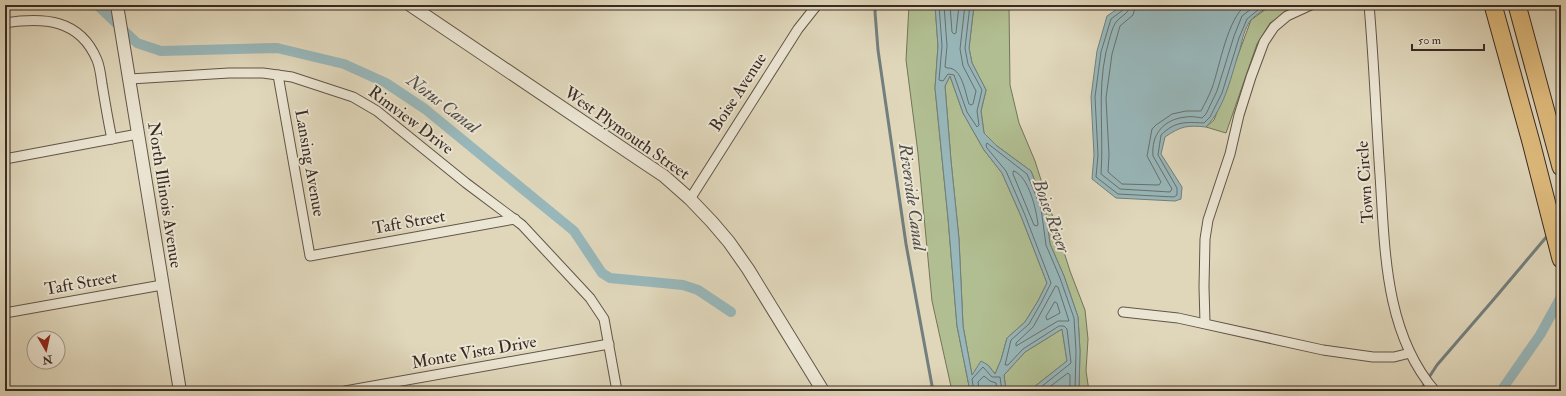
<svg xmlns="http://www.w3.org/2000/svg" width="1566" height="396" font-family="'IM FELL Double Pica',serif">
<rect width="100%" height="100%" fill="#e0d7bb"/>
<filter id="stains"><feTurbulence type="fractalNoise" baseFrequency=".005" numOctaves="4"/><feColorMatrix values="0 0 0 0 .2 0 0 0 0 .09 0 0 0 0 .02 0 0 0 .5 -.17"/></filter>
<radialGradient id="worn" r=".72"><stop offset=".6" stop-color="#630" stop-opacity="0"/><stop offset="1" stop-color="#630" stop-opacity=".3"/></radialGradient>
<!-- green -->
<g fill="#b1be91" stroke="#74745a">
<path d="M909 5H935L938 46 935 88 948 218 957 326 970 391H952L932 301 918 153 906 60Z"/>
<path d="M974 5H1009L1010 85 1019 123 1035 161 1070 271 1085 310 1088 339 1086 371 1089 391H1079L1080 351 1078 317 1064 276 1050 244 1045 207 1031 171 997 146 984 133 981 111 986 90 972 63 969 48Z"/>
<path d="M1274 5H1300L1288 11 1270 23 1257 44 1226 133 1206 127 1214 120 1251 20 1266 9Z"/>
<path d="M950 76 963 113 984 150 1002 173 1021 216 1047 283 1038 301 1025 322 1007 338 1001 360 995 374 988 365 977 369 972 375 963 326 959 239 951 161 945 86Z"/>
<path d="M1062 329 1067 361 1029 391H1006L1004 375 1025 352Z"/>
</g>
<!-- water -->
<g fill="#98b7ba" stroke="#727f7e" fill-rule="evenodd">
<path d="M935 5H974L969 48 972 63 986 90 981 111 984 133 997 146 1031 171 1045 207 1050 244 1064 276 1078 317 1080 351 1079 391H1029L1067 361 1062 329 1025 352 1004 375 1006 391H970L957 326 948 218 935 88 938 46ZM950 76 963 113 984 150 1002 173 1021 216 1047 283 1038 301 1025 322 1007 338 1001 360 995 374 988 365 981 361 972 375 963 326 959 239 951 161 945 86Z"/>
<path d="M1123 5H1274C1266 8 1256 14 1251 20 1245 27 1242 40 1240 49 1231 75 1226 106 1206 127 1187 125 1181 126 1165 137L1161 154 1182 187 1181 199 1175 201 1116 198 1092 179 1094 155 1091 97 1097 51 1107 16Z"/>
</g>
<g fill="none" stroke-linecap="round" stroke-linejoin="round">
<!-- shore -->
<g stroke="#68706e" stroke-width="1">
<path d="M939 5 942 46 939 80 943 81 948 74 954 75 967 112 977 127 979 125 977 111 982 90 968 64 965 48 970 5"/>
<path d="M944 5 947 46 945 67 947 68C962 67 965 92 969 104L971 105 973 104 976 91 963 66 960 49 965 5"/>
<path d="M950 5 952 32 954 34 956 33 959 5"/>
<path d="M1124 5 1123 10 1111 19 1101 52 1095 97 1098 155 1096 177 1118 194 1174 197 1177 195V188L1158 155 1161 135C1175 121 1186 122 1204 123L1210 117 1222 93 1239 38 1247 19 1264 5"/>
<path d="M1130 5C1129 14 1122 15 1117 21 1112 25 1108 46 1106 52 1097 93 1104 134 1101 174L1120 189 1170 192 1172 189 1153 156C1151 134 1164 119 1186 117 1191 116 1197 117 1202 118L1206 114 1217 91 1234 36 1242 16 1256 5"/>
<path d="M1136 5 1133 15 1120 26 1112 54 1106 98 1109 155 1108 172 1122 184 1159 185 1161 182 1147 156 1152 129 1156 125 1172 114 1186 111H1201C1205 103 1209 96 1212 88 1220 66 1227 19 1246 5"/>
<path d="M1014 171C1029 177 1036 209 1038 224L1037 226 1034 225 1013 174Z"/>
<path d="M1056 286 1058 287 1069 321H1058L1016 346V343L1033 327Z"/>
<path d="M1055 302 1057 303 1060 313 1047 320 1046 317Z"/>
<path d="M974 391 972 379 983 367 992 377H1000L1002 391"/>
<path d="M979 391 978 382 984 376 990 381 996 383 997 391"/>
<path d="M1036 391 1071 363 1067 329 1064 326H1059L1023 349 1008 365H1005L1011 340 1029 324 1041 303 1051 283 1025 215 1006 171 987 148 986 145 987 143 1027 174 1041 208 1046 245 1060 278 1074 318 1076 351 1075 391"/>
<path d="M1044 391 1068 373 1070 375V391"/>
</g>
<!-- stream -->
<g stroke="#727f7e" stroke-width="3">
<path d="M876 5 875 12 878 50 906 244 933 391"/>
<path d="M1420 391 1437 365 1494 299 1548 235"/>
</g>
<!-- canal -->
<g stroke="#98b7ba" stroke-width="10">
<path d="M97 5 137 43 161 51 277 48 344 64 386 83 425 109 574 231 602 273 610 278 683 285 698 290 731 312"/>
<path d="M1501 391 1540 335 1561 297"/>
</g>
<!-- minor casing -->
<g stroke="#625549" stroke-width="11">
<g id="minor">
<path d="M1369 5C1374 61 1376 118 1380 175 1385 248 1384 332 1435 391"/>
<path d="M5 23C44 17 80 19 97 60 100 67 101 77 102 84 105 102 108 121 112 139"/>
<path d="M278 75 310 256 515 219"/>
<path d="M130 79 229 73H263L292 77 353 97 377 111 466 183 522 225 590 298 604 319 617 391"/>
<path d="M5 159 138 134"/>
<path d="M690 199 798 29 817 5"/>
<path d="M1123 312 1178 318 1323 350 1373 357H1394L1410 353"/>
<path d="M5 313 162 285"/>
<path d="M1205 323 1204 287 1205 239 1208 220 1230 154 1239 115 1251 77 1264 42 1274 27 1287 16 1311 5"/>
<path d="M345 391 609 344"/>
</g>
</g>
<!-- tertiary casing -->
<g stroke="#625549" stroke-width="14">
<g id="tertiary">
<path d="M117 5 180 391"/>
<path d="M410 5 640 160 664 176 690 199 712 222 729 242 748 269 823 391"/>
</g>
</g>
<!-- motorway casing -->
<g stroke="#382a23" stroke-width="19">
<g id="motorway">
<path d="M1493 5 1531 142 1561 259"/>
<path d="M1517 5 1561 167"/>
</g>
</g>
<!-- minor -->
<use href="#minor" stroke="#ebe5d3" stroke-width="9"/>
<!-- tertiary -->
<use href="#tertiary" stroke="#ebe5d3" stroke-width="12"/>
<!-- motorway -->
<use href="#motorway" stroke="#e0bc7e" stroke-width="17"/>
</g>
<g text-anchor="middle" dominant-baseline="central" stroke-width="4" stroke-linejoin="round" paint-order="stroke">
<!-- street labels -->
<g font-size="17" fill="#382a23" stroke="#ebe5d3">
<text transform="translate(738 92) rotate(-57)">Boise Avenue</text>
<text transform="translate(411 120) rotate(37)">Rimview Drive</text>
<text transform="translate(627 133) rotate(35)">West Plymouth Street</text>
<text transform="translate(310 163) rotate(80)">Lansing Avenue</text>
<text transform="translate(1365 182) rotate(-94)">Town Circle</text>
<text transform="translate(165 195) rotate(81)">North Illinois Avenue</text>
<text transform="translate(409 222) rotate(-10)">Taft Street</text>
<text transform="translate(81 283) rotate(-10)">Taft Street</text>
<text transform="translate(474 352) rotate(-10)">Monte Vista Drive</text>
</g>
<!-- water labels -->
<g font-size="18" font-style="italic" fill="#504d49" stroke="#ebe5d3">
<text transform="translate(443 104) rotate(37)">Notus Canal</text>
<text transform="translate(912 197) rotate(82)">Riverside Canal</text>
<text transform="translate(1051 216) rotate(70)">Boise River</text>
</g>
</g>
<!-- margin -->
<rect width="1566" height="396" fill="none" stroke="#e0d7bb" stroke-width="20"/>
<rect x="6" y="6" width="1554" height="384" fill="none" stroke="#382a23" stroke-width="2"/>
<rect x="10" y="10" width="1546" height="376" fill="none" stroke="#382a23"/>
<!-- north arrow -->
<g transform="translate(46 350) rotate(171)"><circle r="19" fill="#ebe5d3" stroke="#a39a8d"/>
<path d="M0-3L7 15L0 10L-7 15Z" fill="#8f2418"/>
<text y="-6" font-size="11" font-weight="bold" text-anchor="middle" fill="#382a23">N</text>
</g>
<!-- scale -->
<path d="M1412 44v6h72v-6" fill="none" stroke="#382a23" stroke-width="2"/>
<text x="1418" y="44" font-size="12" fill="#382a23" stroke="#ebe5d3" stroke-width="3" paint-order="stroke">50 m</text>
<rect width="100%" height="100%" filter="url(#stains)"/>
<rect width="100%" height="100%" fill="url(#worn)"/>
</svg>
